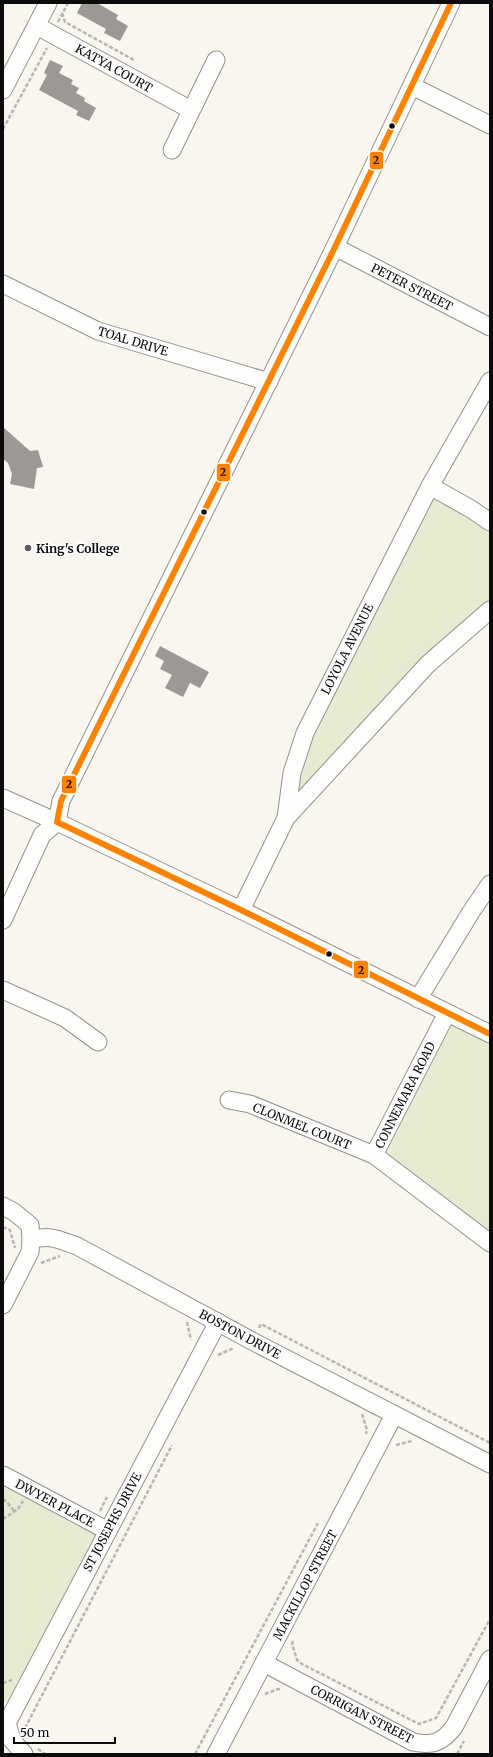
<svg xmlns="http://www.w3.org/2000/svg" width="493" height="1757" font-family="Merriweather,serif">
<rect width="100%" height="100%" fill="#f9f6ef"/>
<!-- green -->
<g fill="#e5ecd1">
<path d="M430 486 490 522V610L286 818 292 773Z"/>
<path d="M447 1013 490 1034V1243L374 1155Z"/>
<path d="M3 1475 101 1528 10 1699 3 1703Z"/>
</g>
<!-- building -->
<g fill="#9c9895">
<path d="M82 3H97L118 15 116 19 128 26 120 41 104 33 106 29 77 13Z"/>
<path d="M50 60 63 66 59 73 73 80 71 84 79 88 76 93 85 98 84 101 96 108 89 121 76 115 78 111 39 90 47 75 44 73Z"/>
<path d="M3 427 30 451 38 450 43 467 37 468 34 489 10 484 12 474 8 463 3 459Z"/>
<path d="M160 646 209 672 200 688 190 683 183 697 165 688 172 675 160 669 164 661 155 656Z"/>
</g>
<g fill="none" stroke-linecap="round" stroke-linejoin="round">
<!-- minor casing -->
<g stroke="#92918e" stroke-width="19">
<g id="minor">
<path d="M451 3 335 247 61 801 57 822 241 910 490 1034"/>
<path d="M37 26 191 110"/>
<path d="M412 86 490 125"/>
<path d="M3 90 48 3"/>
<path d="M172 150 216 60"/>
<path d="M335 247 490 327"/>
<path d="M3 284 98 331 269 382"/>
<path d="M430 486 471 509 490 522"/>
<path d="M3 798 57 822 42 835 3 920"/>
<path d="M286 818 292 773 305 733 430 486 490 381"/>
<path d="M241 910 286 818 428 664 490 610"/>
<path d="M3 990 65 1018 98 1042"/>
<path d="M418 999 471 912 490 884"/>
<path d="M447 1013 374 1155 490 1243"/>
<path d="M229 1100 250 1104 374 1155"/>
<path d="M3 1206 14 1212 30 1225 31 1240C50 1234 59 1240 77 1246L252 1341 490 1464"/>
<path d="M3 1305 30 1252 31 1240"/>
<path d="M3 1475 108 1531"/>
<path d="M264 1663 413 1742C432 1746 442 1743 454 1727L490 1659"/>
<path d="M7 1723 12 1740 24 1754"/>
<path d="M3 1727 7 1723 218 1322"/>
<path d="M216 1754 394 1415"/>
</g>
</g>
<!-- path -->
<g stroke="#b7b6b5" stroke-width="2.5" stroke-dasharray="4 2" stroke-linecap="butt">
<path d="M62 13 65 22 134 60"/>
<path d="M58 22 68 3"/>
<path d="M3 129 47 48"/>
<path d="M3 1227 10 1230 15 1248"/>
<path d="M41 1263 60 1256"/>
<path d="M187 1322 191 1340"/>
<path d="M259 1328 261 1324 490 1443"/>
<path d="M218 1355 234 1348"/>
<path d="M362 1414 367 1430 366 1434"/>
<path d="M396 1445 412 1441"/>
<path d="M3 1499 7 1502 14 1511"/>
<path d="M100 1511 107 1497"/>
<path d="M3 1519 18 1509 23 1501"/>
<path d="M293 1641 292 1644 297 1660 302 1664 419 1724 436 1718 490 1619"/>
<path d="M3 1683 12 1680"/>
<path d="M265 1694 278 1689 281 1690"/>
<path d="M25 1728 172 1445"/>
<path d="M38 1749 45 1754"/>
<path d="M195 1754 318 1523"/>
<path d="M457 1754 464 1741"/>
</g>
<!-- minor -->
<use href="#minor" stroke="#fefefd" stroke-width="17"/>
<!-- bus-1 casing -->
<g stroke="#fff" stroke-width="9">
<path id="bus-1" d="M451 3 335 247 61 801 57 822 241 910 490 1034"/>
</g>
<!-- bus-1 -->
<use href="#bus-1" stroke="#ff8200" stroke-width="6"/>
</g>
<!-- markers -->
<g fill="#0b0b0b" stroke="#fff" stroke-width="1.5">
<circle cx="392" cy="126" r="3.5"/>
<circle cx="204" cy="512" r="3.5"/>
<circle cx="329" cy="954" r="3.5"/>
</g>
<circle fill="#5e5d5b" stroke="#fff" stroke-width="1.5" cx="28" cy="548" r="4"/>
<g text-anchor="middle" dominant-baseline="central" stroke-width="4" stroke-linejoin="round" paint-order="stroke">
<!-- street labels -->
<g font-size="12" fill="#0b0b0b" stroke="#fff">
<text transform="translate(114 68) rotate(29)">KATYA COURT</text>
<text transform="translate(412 287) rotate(27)">PETER STREET</text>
<text transform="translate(133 341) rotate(17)">TOAL DRIVE</text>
<text transform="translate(347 649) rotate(-63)">LOYOLA AVENUE</text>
<text transform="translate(405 1095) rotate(-63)">CONNEMARA ROAD</text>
<text transform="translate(302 1126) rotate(22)">CLONMEL COURT</text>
<text transform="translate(240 1334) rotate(28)">BOSTON DRIVE</text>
<text transform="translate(55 1503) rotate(28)">DWYER PLACE</text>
<text transform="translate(112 1522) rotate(-62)">ST JOSEPHS DRIVE</text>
<text transform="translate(305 1585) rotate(-62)">MACKILLOP STREET</text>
<text transform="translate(362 1714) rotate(27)">CORRIGAN STREET</text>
</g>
<!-- poi labels -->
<g font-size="12" font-weight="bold" fill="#0b0b0b" stroke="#fff" text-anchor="start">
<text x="36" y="548">King's College</text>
</g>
</g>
<g stroke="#fff" stroke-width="1.5">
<rect x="369" y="151" width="15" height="19" rx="4" fill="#ff8200"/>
<rect x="216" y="463" width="15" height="19" rx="4" fill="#ff8200"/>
<rect x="61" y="775" width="16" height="19" rx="4" fill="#ff8200"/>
<rect x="353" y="960" width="16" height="19" rx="4" fill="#ff8200"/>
</g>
<g font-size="11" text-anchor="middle" font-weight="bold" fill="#111">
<text x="376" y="164">2</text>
<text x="223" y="476">2</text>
<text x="69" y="788">2</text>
<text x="361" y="974">2</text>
</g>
<!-- border -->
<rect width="493" height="1757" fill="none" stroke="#0b0b0b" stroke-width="8"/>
<!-- scale -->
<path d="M14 1737v6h101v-6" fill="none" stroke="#0b0b0b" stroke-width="2"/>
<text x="20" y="1737" font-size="12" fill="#0b0b0b" stroke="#ffffff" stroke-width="3" paint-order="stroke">50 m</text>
</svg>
